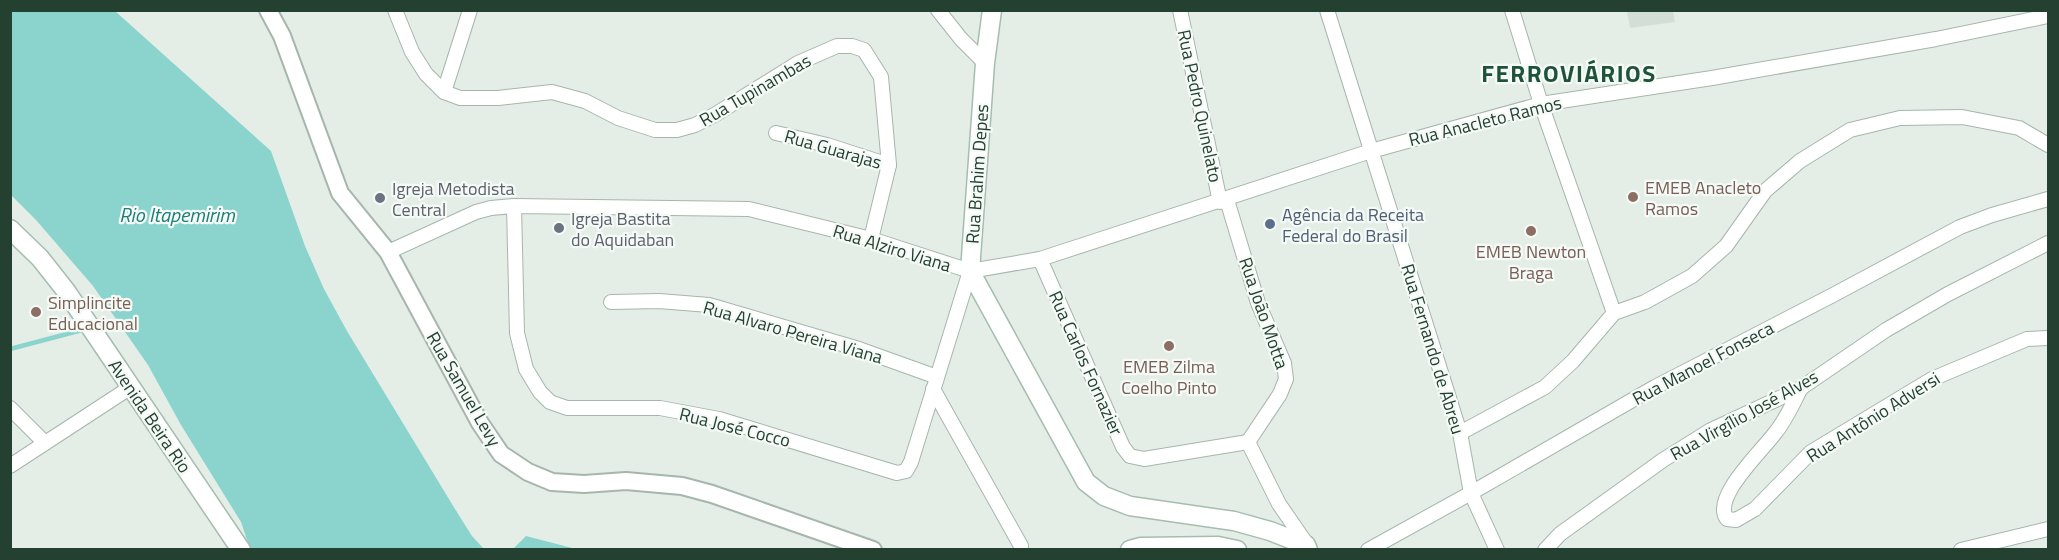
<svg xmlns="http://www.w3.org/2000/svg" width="2059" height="560" font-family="'Titillium Web',sans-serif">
<rect width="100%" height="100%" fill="#e4eee7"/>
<!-- built -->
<path fill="#d2ded6" d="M1627 11H1673L1675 22 1630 28Z"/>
<!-- water -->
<g fill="#8bd4ce">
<path d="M10 11H115L271 151 305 246 324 289 347 331 455 509 472 536 484 549H250L241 522 181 425 148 365 93 286 36 220 11 195Z"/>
<path d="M526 536 576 549H513Z"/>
</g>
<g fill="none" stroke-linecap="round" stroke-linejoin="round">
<!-- stream -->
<path stroke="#8bd4ce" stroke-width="4.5" d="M10 349 86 329"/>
<!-- minor casing -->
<g stroke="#a6b6ad" stroke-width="16">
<g id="minor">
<path d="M395 10 412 52 426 74 444 92 460 98H498L552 92 585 101 618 118 655 130H677L695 125 716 114 798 63 837 46H852L864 50 881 77 889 165 871 239"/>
<path d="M938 10 961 39 985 63"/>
<path d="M1180 10 1220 202"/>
<path d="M1327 10 1460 433 1471 493 1497 550"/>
<path d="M1512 10 1541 104 1614 313"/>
<path d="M444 92 470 10"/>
<path d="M776 133 827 145 889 165"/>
<path d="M1227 200 1258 303 1284 363 1286 379 1280 394 1248 442"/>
<path d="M514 206 517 333 526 369 540 392 550 402 567 408H660L719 419 897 473 906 471 911 462 970 271"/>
<path d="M388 252 476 212 491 208 514 206 749 209 871 239 970 271 1040 259 1371 151 1541 104 1712 78 1936 39 2048 16"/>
<path d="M1040 259 1123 447 1130 456 1144 459 1248 442"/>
<path d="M611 302 659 301 709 305 859 349 937 377"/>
<path d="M1801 388C1793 403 1786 420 1775 433 1762 451 1711 498 1727 519L1736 520 1755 509 1811 452 1932 379 2027 339 2048 338"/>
<path d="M933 389 1021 546"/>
<path d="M10 408 45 443"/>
<path d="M1460 433 1545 387 1573 361 1614 313 1645 302 1692 276 1726 246 1765 191 1800 161 1850 130 1900 118 1962 117 2019 128 2048 145"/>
<path d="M1248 442 1279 504 1308 546"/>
<path d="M10 466 131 387"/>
<path d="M1368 550 1471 493 1655 387 1833 295 1960 227 1992 215 2048 199"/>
<path d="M1545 550 1560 534 1663 460 1711 430 1801 388 1886 330 1948 294 2048 243"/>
<path d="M1961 550 2048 529"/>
</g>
</g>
<!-- tertiary casing -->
<g stroke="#a6b6ad" stroke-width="20">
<path id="tertiary" d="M268 10 282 36 340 193 388 252 480 423 501 454 528 472 552 482 584 484 626 481 682 486 712 494 873 550"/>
</g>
<!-- secondary casing -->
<g stroke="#a5bdaf" stroke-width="21">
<g id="secondary">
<path d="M992 10 985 63 970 271 1086 482 1104 496 1130 506 1234 521 1270 531 1306 545 1308 550"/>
<path d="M10 229 40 258 66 291 241 550"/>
<path d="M1130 550 1141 547 1218 546 1237 550"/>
</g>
</g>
<!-- minor -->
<use href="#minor" stroke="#fff" stroke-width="14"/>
<!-- tertiary -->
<use href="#tertiary" stroke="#fff" stroke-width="16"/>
<!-- secondary -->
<use href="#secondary" stroke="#fff" stroke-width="18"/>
</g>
<!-- markers -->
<g fill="#8d6e63" stroke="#f5faf6" stroke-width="2">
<circle cx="1633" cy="197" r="6"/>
<circle cx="1531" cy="231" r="6"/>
<circle cx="36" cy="312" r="6"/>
<circle cx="1169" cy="346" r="6"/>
</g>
<g fill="#6b7280" stroke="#f5faf6" stroke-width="2">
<circle cx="380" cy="198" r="6"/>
<circle cx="559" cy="228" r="6"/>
</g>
<circle fill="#5c6f8a" stroke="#f5faf6" stroke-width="2" cx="1270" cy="224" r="6"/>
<g text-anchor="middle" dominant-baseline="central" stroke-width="4.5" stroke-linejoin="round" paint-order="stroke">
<!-- street labels -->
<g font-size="18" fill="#234031" stroke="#f5faf6">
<text transform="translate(755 90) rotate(-30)">Rua Tupinambas</text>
<text transform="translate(1200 106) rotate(78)">Rua Pedro Quinelato</text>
<text transform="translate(1485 121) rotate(-14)">Rua Anacleto Ramos</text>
<text transform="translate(833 149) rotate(16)">Rua Guarajas</text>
<text transform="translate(977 174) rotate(-86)">Rua Brahim Depes</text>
<text transform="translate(892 248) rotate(17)">Rua Alziro Viana</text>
<text transform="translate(1264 313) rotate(71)">Rua João Motta</text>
<text transform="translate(793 332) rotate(16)">Rua Alvaro Pereira Viana</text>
<text transform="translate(1433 349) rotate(73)">Rua Fernando de Abreu</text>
<text transform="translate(1086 363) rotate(66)">Rua Carlos Fornazier</text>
<text transform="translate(1703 363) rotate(-28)">Rua Manoel Fonseca</text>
<text transform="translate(464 389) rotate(60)">Rua Samuel Levy</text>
<text transform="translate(1744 415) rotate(-29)">Rua Virgílio José Alves</text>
<text transform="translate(150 416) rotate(56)">Avenida Beira Rio</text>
<text transform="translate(1873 417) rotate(-32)">Rua Antônio Adversi</text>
<text transform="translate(735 427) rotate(14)">Rua José Cocco</text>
</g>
<!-- education labels -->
<g font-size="18" fill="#785e54" stroke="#f5faf6" text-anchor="start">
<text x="1645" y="187">EMEB Anacleto<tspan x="1645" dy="21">Ramos</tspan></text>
<text x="1531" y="251" text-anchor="middle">EMEB Newton<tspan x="1531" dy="21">Braga</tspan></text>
<text x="48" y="302">Simplincite<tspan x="48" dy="21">Educacional</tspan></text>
<text x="1169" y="366" text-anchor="middle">EMEB Zilma<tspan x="1169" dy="21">Coelho Pinto</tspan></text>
</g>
<!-- worship labels -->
<g font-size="18" fill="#5b616d" stroke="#f5faf6" text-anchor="start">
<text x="392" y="188">Igreja Metodista<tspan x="392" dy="21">Central</tspan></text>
<text x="571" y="218">Igreja Bastita<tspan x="571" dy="21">do Aquidaban</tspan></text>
</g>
<!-- service labels -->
<g font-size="18" fill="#4e5e75" stroke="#f5faf6" text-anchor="start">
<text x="1282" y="214">Agência da Receita<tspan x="1282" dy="21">Federal do Brasil</tspan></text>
</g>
<!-- water labels -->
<g font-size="20" font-style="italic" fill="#1b7e77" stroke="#f5faf6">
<text x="177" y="214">Rio Itapemirim</text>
</g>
<!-- district labels -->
<g font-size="24" font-weight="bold" letter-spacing="1.5" fill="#1e533a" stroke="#f5faf6">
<text x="1569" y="73">FERROVIÁRIOS</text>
</g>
</g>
<!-- border -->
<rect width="2059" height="560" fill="none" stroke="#234031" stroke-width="24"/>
</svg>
